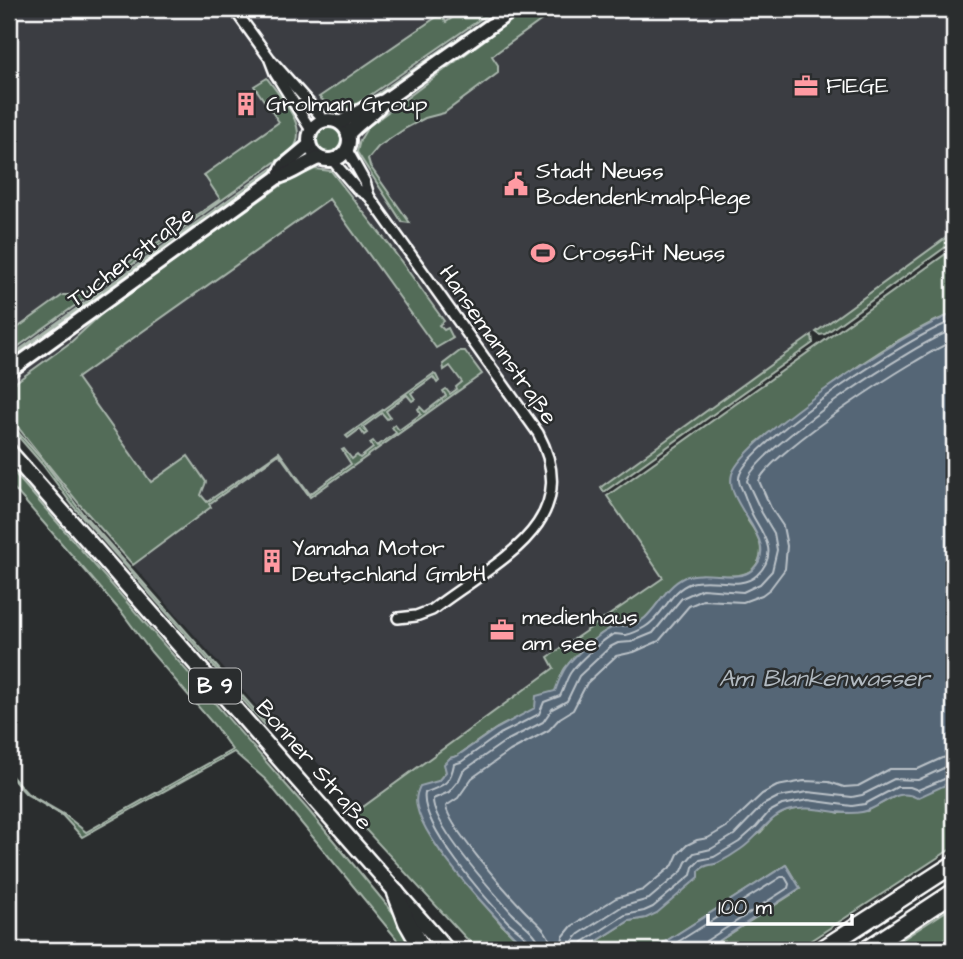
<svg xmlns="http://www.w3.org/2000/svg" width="963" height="959" font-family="'Architects Daughter',sans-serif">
<rect width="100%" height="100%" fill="#2a2d2e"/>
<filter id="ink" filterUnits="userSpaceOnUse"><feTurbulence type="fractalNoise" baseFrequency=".0143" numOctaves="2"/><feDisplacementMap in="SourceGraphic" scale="14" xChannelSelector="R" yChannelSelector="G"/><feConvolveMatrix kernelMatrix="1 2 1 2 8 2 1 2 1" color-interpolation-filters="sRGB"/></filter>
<g filter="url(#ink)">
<!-- built -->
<path fill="#3a3c42" d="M9 9H954V232L601 487 664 578 548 657 554 667 358 809 282 722 274 726 81 506 9 416Z"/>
<!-- green -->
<g fill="#536c59" stroke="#a9b6ac" stroke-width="2">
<path d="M465 9H495L350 109 330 106 319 97 441 14 446 22Z"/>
<path d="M500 9H504L355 112 354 110Z"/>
<path d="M526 9H557L492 56 498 65V73L444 113 425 118 406 128 378 147 368 159 370 166 410 223 402 222 357 152 360 140 366 130 364 126H369Z"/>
<path d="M267 78C279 96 310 127 293 149L9 353V334L63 295H82L220 199 204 175 279 122 254 86Z"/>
<circle cx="329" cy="141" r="14"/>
<path d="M292 154 293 156 9 359V357Z"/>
<path d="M315 169 331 171 390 246 444 321 439 325 444 330 448 328 453 338 436 348 329 199 77 378 151 482 188 456 206 482 201 495 207 502 279 452 310 494 351 464 342 450 344 449 352 459 357 455 360 458 373 448 370 443 373 441 377 446 396 433 392 427 395 425 399 430 421 414 418 409 420 407 425 412 446 396 443 391 446 389 450 394 457 389 456 387 462 382 450 366 444 370 443 364 460 351H465L482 374 310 497 279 454 209 504 211 507 133 565 81 506 9 416V387L71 342 108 308 303 170 306 173Z"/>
<path d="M954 232V241L825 334 820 335 816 332Z"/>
<path d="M954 248V314C938 318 925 326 910 334 855 364 806 405 756 443L748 521C759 536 768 553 753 569 739 583 701 569 682 580 665 589 658 606 645 618 632 630 615 624 601 634 590 642 574 656 566 667 560 674 560 684 555 691 543 709 514 718 497 728 483 737 470 747 457 756L450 758 446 772 438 781 440 851 502 925 528 950H477L352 815 554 668 548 657 663 578 607 496Z"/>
<path d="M812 335 813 343 604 492 601 487Z"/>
<path d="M433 374 436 375 439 381 437 383 433 377 411 393 415 399 412 401 407 395 386 411 390 417 387 419 382 413 363 427 367 433 364 435 360 429 348 438 346 436Z"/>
<path d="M9 422 44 462 83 514 270 727 264 724 74 507 42 464 9 426Z"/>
<path d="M9 467 309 811 410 933 416 950H401L396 938 266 780 234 752 82 837 63 816 26 794 9 775V773L27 793 65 815 86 832 232 750 215 726 151 652 123 614 9 483Z"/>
<path d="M954 781V847L796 950H705L800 889 786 865 652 950H583L629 921 646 918 705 865 715 864 761 832 773 818 786 811 808 807 826 808 839 813 867 811 899 794H909Z"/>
<path d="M954 906V941L941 950H886Z"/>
</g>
<!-- water -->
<g fill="#546676" stroke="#98a3ad" stroke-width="2">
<path d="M954 314V781L917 798C896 786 882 808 862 812 835 817 815 803 787 811 768 817 758 838 741 849 734 854 726 859 718 863 710 866 705 864 699 871V877L657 913 646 918 629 921 583 950H528C499 922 425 845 417 807 415 800 417 792 420 786L438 781 446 772 444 764 450 758 457 756 496 729 535 708 536 696 555 691C558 683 561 674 566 667 573 657 603 629 615 627 626 625 635 627 645 618 659 605 666 586 685 577 706 569 738 583 752 570 784 542 723 505 732 474 744 437 914 325 954 314Z"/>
<path d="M786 865 800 888 705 950H652Z"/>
</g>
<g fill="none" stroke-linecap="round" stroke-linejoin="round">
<!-- shore -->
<g stroke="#bbc2c8" stroke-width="2">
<path d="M532 950C531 938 517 930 508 922 486 899 419 824 425 793 443 785 450 785 454 764L461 762 500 734 539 714 544 702 560 696C564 689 566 679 571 672 577 663 605 637 615 634 618 634 622 635 626 635 631 634 640 630 645 627 664 616 669 591 691 583 712 576 740 591 757 575 778 555 766 538 754 518 750 511 747 502 744 494 741 487 737 481 740 474 753 440 916 331 954 321"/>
<path d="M541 950C540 934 523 925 512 913 493 892 432 825 433 799L449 792 459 780 463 771 504 742 543 722 552 709 567 701 579 676 610 647 618 643 631 642 653 633 682 598 702 589 743 592 760 584 772 571 777 550 774 533 762 513 747 481C754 450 920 339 954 330"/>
<path d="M552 950C551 930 533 921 521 907 505 890 448 826 446 806L458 798 472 778 510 751 549 730 560 718 573 710 587 683 616 656 634 652 659 641 689 606 703 600 743 602 762 595 770 589 785 569 787 546 783 526 771 508 759 481C769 453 921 353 954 341"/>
<path d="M561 950 563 937 572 926 616 898 643 890 673 865 678 854 687 845 697 840 708 838 728 826 762 794 777 786 804 781 829 782 844 787 858 786 890 769H918L942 758 954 756"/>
<path d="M571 950 573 941 579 934 621 907 649 899 682 871 686 862 694 853 711 849 734 835 763 805 778 797 808 792 852 797 862 795 894 779 918 780 946 767 954 766"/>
<path d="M580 950 583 942 625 915 644 911 653 907 691 875 693 867 700 860 714 857 739 842 756 827 769 812 782 805 808 800 852 806 865 804 897 787H910L918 790 954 775"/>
<path d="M665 950 781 877H785L789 884 788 888 706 941 703 950"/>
</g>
<!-- minor casing -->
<g stroke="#fff" stroke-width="14">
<g id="minor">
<path d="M234 9 270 59 324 120"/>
<path d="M270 60 275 73 311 130"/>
<path d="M347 150 365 182 369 196 538 433C587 525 492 563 432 610L416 616 398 618"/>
<path d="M332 160 357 189 369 196"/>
</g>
</g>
<!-- secondary casing -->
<g stroke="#fff" stroke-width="18">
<g id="secondary">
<circle cx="329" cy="140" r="20"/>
<path d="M340 123 369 106 384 101 514 9"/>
<path d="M348 135C357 123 372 116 383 102"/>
<path d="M278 177 284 166 308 146"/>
<path d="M9 371 278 177C293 174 304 163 319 158"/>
</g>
</g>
<!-- primary casing -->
<g stroke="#fff" stroke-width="19">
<path id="primary" d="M9 451 447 950"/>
</g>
<!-- motorway casing -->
<g stroke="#fff" stroke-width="21">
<g id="motorway">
<path d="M396 893 407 922 423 950"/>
<path d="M821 950 954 864"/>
<path d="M866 950 954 892"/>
</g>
</g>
<!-- minor -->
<use href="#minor" stroke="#2a2d2e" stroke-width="9"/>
<!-- secondary -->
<use href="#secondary" stroke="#2a2d2e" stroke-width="12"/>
<!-- primary -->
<use href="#primary" stroke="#2a2d2e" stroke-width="14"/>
<!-- motorway -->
<use href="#motorway" stroke="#2a2d2e" stroke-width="16"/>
</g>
</g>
<!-- icons -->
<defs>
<g id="office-bare" transform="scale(1.89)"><path d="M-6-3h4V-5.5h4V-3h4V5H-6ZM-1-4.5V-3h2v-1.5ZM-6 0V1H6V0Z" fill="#ff9aa2" stroke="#2a2d2e" stroke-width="2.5" paint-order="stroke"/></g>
<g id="building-bare" transform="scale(1.89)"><path d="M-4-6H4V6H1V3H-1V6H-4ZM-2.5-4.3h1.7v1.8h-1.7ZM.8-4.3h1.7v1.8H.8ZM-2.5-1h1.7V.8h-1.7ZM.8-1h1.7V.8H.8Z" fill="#ff9aa2" stroke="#2a2d2e" stroke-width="2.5" paint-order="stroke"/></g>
<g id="civic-bare" transform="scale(1.89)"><path d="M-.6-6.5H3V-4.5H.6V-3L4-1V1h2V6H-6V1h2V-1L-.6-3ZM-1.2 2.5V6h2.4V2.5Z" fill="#ff9aa2" stroke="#2a2d2e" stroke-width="2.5" paint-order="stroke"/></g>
<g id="stadium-bare" transform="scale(1.89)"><path d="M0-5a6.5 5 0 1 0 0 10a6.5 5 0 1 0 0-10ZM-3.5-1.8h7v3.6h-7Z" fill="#ff9aa2" stroke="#2a2d2e" stroke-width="2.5" paint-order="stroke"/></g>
</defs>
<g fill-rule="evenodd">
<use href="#office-bare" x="806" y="86"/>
<use href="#building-bare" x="246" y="104"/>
<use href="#civic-bare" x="516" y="184"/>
<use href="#stadium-bare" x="543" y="253"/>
<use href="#building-bare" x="272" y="561"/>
<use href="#office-bare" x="502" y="630"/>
</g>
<g text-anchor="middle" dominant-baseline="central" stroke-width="5" stroke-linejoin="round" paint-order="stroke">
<!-- shield labels -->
<rect fill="#2a2d2e" stroke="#bfc0c0" stroke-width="2" x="189" y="668.5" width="52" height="35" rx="5"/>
<g font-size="21" font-weight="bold" fill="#fff">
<text x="215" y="686">B 9</text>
</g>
<!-- poi labels -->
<g font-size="23" fill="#fff" stroke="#2a2d2e" text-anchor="start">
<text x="826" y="86">FIEGE</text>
<text x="266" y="104">Grolman Group</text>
<text x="536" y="171">Stadt Neuss<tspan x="536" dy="26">Bodendenkmalpflege</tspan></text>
<text x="563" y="253">Crossfit Neuss</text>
<text x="292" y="548">Yamaha Motor<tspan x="292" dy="26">Deutschland GmbH</tspan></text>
<text x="522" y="617">medienhaus<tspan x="522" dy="26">am see</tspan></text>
</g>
<!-- street labels -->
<g font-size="23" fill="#fff" stroke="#2a2d2e">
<text transform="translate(131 257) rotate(-37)">Tucherstraße</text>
<text transform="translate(498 345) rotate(55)">Hansemannstraße</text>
<text transform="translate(314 765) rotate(49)">Bonner Straße</text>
</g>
<!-- water labels -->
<g font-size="24" font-style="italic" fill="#b2bac1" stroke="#2a2d2e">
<text x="824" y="679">Am Blankenwasser</text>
</g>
</g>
<!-- margin -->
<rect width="963" height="959" fill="none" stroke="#2a2d2e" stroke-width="35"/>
<rect x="18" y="18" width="928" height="924" fill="none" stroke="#fff" stroke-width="2.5" filter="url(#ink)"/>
<!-- scale -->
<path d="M708 914v10h144v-10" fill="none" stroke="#ffffff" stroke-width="3.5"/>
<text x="718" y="914" font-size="21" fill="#ffffff" stroke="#2a2d2e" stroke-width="5" paint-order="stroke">100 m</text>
</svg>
